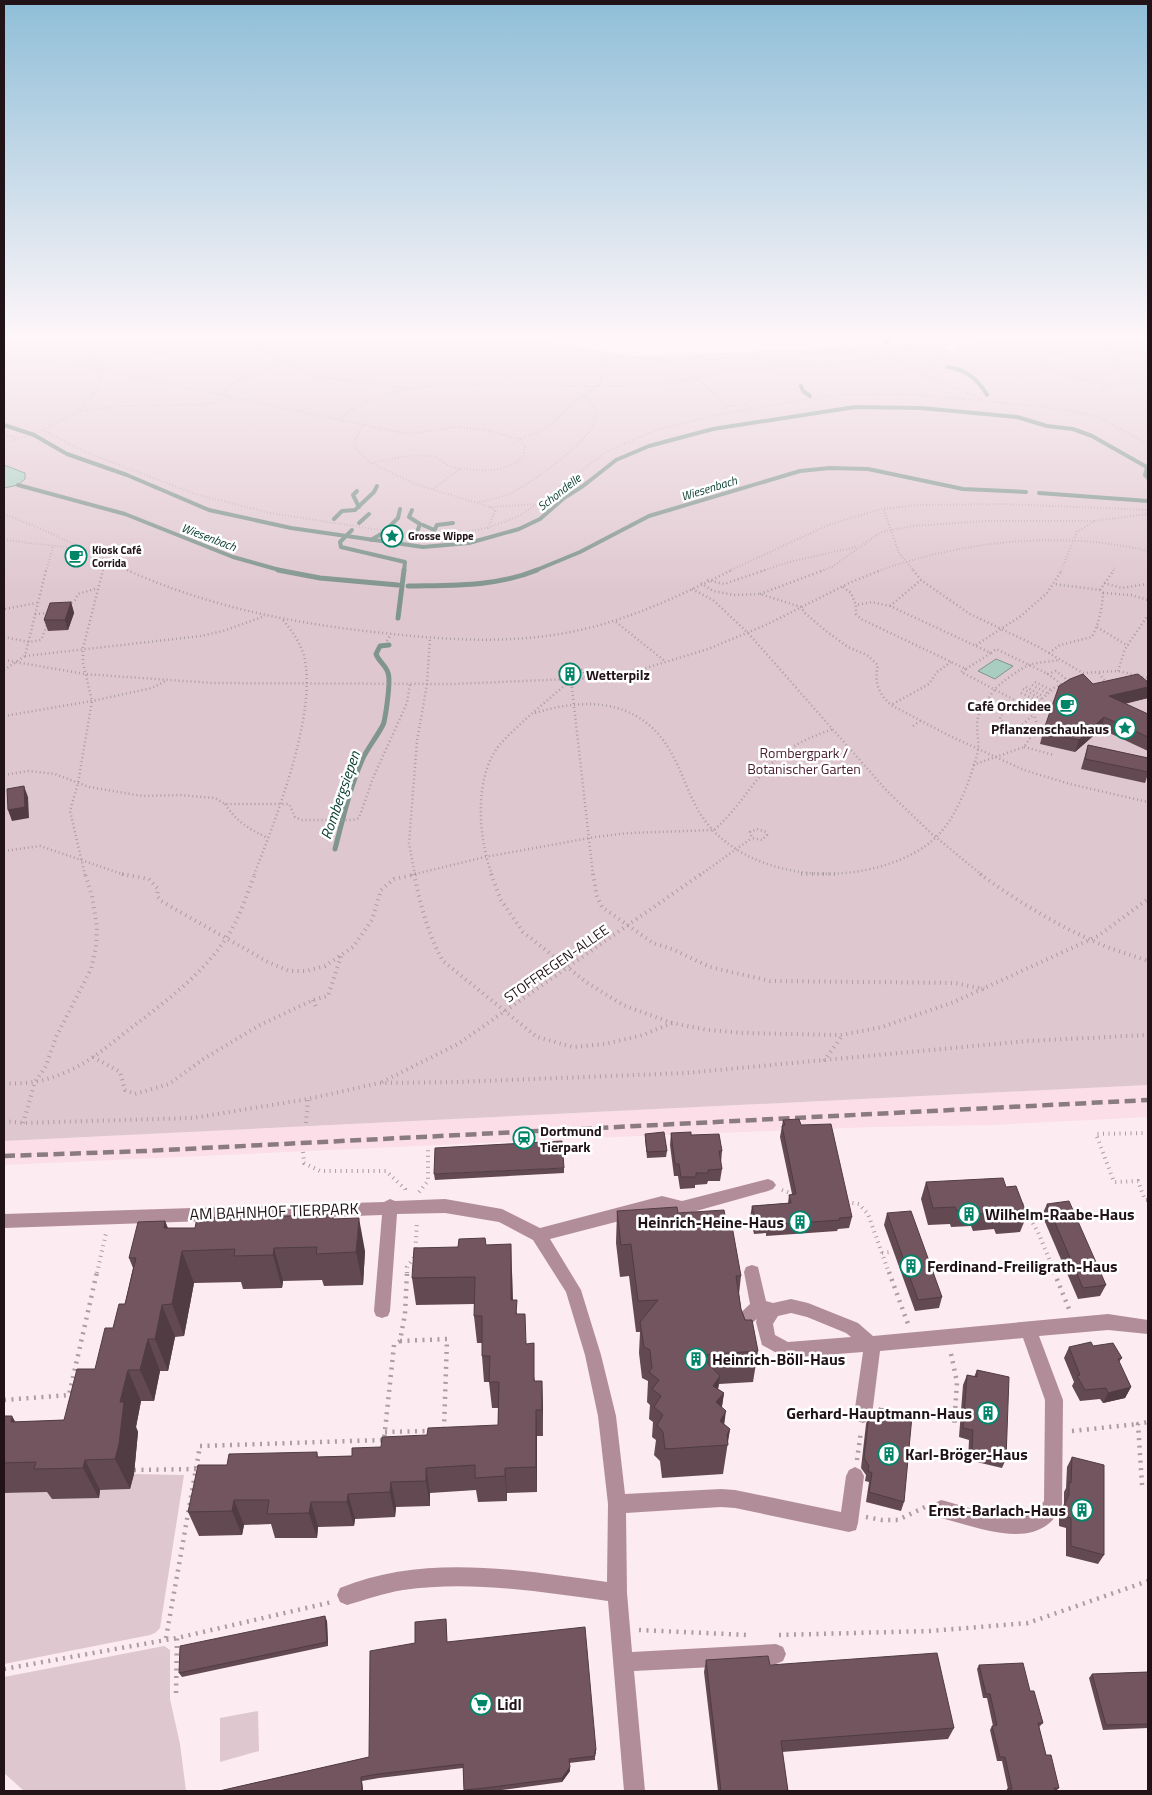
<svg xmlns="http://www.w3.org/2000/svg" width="1152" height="1795" font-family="'Titillium Web',sans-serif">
<rect width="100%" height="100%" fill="#fcebf1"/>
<!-- built -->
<path fill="#fbdee8" d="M1148 1085V1117L993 1125 872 1127 637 1136 4 1165V1141Z"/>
<!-- green -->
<g fill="#dfc7cf">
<path d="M4 339H536L635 357 930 343 952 352 967 343 988 339H1148V1085L4 1141Z"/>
<path d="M134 1474 184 1475 160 1628 155 1633 150 1635 4 1664V1493L130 1489Z"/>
<path d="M164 1646 170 1650V1699L180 1744 186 1791H24L4 1773V1677Z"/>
<path d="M258 1711 259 1751 220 1762V1718Z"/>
</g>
<!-- water -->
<g fill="#a9cdc0" stroke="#80958e">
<path d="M4 465 25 473V479L18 485 4 488Z"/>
<path d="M996 659 1013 666 995 679 978 671Z"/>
</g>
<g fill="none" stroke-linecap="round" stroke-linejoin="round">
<!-- stream-far1 -->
<g stroke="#80958e" stroke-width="4">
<path d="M947 367C966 369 978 379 987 395"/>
<path d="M801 386 803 391 810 396"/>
<path d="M4 425 34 435 67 454 127 475 209 510 291 528 423 547 469 543 519 529 540 519 564 498 583 486 616 460 649 446 713 429 855 407 921 408 1017 417 1047 426 1073 429 1092 436 1145 466 1147 468 1145 475 1148 478"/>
<path d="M18 485 125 514 233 557 283 571"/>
<path d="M357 491 353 495 359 507"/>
<path d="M1039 493 1148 501"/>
<path d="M412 510 409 517 420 524 417 532"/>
<path d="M334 519 342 511 355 510 374 492 377 486"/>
<path d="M359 523 369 514"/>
<path d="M423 525 434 530"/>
<path d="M388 528 398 518 400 509"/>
<path d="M352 530 340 542 341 547 405 562 404 571"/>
<path d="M433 533 437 525 453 523"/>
<path d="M371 540 381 534"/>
<path d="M534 571 580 552 649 516 800 471 830 468 868 469 963 489 1026 492"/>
</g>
<!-- stream -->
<g stroke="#80958e" stroke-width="5">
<path d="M278 570 320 578 398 585"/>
<path d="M408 586C451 585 496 587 537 570"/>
<path d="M398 618 404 570"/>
<path d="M335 849C343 818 350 787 363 758 367 749 383 728 384 722 386 713 391 680 388 673 386 665 379 662 376 654L380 646 389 645"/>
</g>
<!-- path-far3 -->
<g stroke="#ad9da3" stroke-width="2" stroke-dasharray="0.5 2.5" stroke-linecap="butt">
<path d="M63 339C81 348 94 356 103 375L95 392 79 411"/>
<path d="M472 339 544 344 663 361 878 351"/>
<path d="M676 339 678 349 676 351 680 361"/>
<path d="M736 339 738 346"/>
<path d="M1052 339 1065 344 1082 343 1084 339"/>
<path d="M1102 339 1127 383"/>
<path d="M1133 339 1148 340"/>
<path d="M1065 344 1060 353 1043 356V364L1051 371 1107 385 1148 383"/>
<path d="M1074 344 1101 351 1148 355"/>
<path d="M899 348 945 339"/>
<path d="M935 349 964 339"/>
<path d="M262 350 310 346 326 339"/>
<path d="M893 351H942L940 358 925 376"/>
<path d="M887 353 906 367 982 399"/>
<path d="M276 356 301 371 318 377 406 388"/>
<path d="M4 361 46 362 88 367 408 434 457 427 486 430 519 439 541 431 553 423 568 407 598 385 601 379 600 364 612 355"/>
<path d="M72 364 220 346 245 347 276 356 277 363 268 370 234 382 223 395"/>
<path d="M1145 377H1148"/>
<path d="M698 379 727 406 748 405 752 408"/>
<path d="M1102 392 1107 385"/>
<path d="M340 419C380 385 430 385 480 385 516 385 551 386 586 386 630 386 676 388 717 371L874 360 882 352"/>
<path d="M364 424 354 441 357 450 371 463 415 484 490 507 536 504"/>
<path d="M43 430 85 452 195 494 270 513 400 533 443 536 487 528 517 517 539 503 606 452 656 430 717 415 809 399 850 394H909L1045 407 1096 416 1148 444"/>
<path d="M4 435 18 437"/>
<path d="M4 443 36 433 79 411 118 406 199 405 235 400"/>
<path d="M372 463C391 459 410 454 430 456 439 457 443 463 450 466 454 469 461 468 466 469 488 472 507 471 524 456L525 446 519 439"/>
<path d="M433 489 460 469"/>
<path d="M479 502C489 500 499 498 509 494 530 484 598 438 596 414 595 406 589 400 584 394"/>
<path d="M884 510 899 553 914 571"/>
<path d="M4 514 44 530 130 571"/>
<path d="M488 528 495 511 490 507"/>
<path d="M4 540 82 549"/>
<path d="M46 571 53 547"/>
<path d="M103 571 106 561"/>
<path d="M729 571 828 525 881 509 919 505 1005 504 1148 510"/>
<path d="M762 571 789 562 856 547"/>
<path d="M821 571 832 567 881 532 913 526 987 521H1095"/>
<path d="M878 571C963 541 1060 530 1148 551"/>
<path d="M1061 571 1077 532 1095 521 1148 514"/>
<path d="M1113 571 1115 567"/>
</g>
<!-- path-far2 -->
<g stroke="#ad9da3" stroke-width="2.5" stroke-dasharray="1 3" stroke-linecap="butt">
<path d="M127 570C215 610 308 626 403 635 461 641 523 643 580 630 634 618 683 594 732 570"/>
<path d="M913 570 921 580 970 614 1037 646 1083 673 1118 671 1148 678"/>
<path d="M707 580 724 584 765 570"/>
<path d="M701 583 713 591 734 595 760 594 801 607 805 613 826 631 848 647 867 655 878 665C874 682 878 693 891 705"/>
<path d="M1104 583 1122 588 1148 584"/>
<path d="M843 587 851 593 856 605"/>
<path d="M692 589 713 600 748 633 887 791 932 834 982 875"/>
<path d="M1100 590 1114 570"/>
<path d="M1103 593 1131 595 1148 600"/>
<path d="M760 594 824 570"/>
<path d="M68 605 75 600 78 594 98 588"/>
<path d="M890 606 921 580"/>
<path d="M5 609 37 603"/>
<path d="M35 614 49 613"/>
<path d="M616 622 666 662"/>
<path d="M1097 627 1128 646"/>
<path d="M4 637 29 642 41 640 47 625"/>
<path d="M387 641 391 634"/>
<path d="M976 645 1021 616 1047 593 1062 570"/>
<path d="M1049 653 1060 645 1092 637C1099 623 1102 609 1103 593L1100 590 1054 584"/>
<path d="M25 656 201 636 223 631 265 616"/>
<path d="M4 660 85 674 212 683 454 684 593 678 646 668 708 649 768 624 849 583 881 570"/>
<path d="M951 662 937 672 929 684 891 705 948 735 1024 770 1070 784 1148 802"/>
<path d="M966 669 991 653"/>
<path d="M4 670 25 656 46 570"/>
<path d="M1118 671 1125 649 1148 615"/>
<path d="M1099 673 1107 684"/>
<path d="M571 679 593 875"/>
<path d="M560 680 559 672 565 667 583 670 586 678"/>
<path d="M1035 682 1051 690"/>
<path d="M1061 684 1048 674 1056 671 1070 682"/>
<path d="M1032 685 1047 693"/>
<path d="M1026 687 1043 696"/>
<path d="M1023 689 1041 699"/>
<path d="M1021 693 1038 701"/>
<path d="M1018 702 1001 715 1000 719 1005 724 1019 728 1034 714"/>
<path d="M1032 708C1007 697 985 684 961 672L966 669 861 619 856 614V605L872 602 890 606 991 653 996 649 1048 674"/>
<path d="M535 713C589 696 643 700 672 754 683 774 689 796 701 815 731 861 793 878 845 873 879 870 924 856 945 827 959 809 971 777 977 755 981 741 974 728 979 714 982 708 991 694 995 689 1000 683 1023 667 1029 665 1038 662 1050 662 1059 660"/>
<path d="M4 716 92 701 152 688 166 681"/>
<path d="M913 726 920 721"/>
<path d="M1024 747 1054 755"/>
<path d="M973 765 1024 747 1038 727 1032 708 1054 688 1067 682"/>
<path d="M4 775 29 771 55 774 89 787 143 796 179 795 215 798 225 804H289L295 817 301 820H353L359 818 373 778 407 703 410 684"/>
<path d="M225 804C236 821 250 830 268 838"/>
<path d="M757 829 766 832 767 835 762 840 752 838 750 832Z"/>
<path d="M4 851 40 846 125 875"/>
<path d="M85 875 70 811 78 783 92 701 83 663V648L103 570"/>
<path d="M254 875C275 821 318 713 304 656 300 642 292 631 283 620"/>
<path d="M411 875 485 857 595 837 629 833 714 830C736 811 750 786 770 765 787 747 810 737 833 729"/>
<path d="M415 875 409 843 417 741 427 684 430 638"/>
<path d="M492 875C478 837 473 774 502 742 523 720 548 700 571 680"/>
<path d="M700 875 752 838"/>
</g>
<!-- path-far1 -->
<g stroke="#ad9da3" stroke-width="4" stroke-dasharray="1 4.5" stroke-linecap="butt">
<path d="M122 874 149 879 158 889 157 896 161 901 268 962 289 971H306L325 966 353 947 372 920 381 890 394 879 417 874"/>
<path d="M414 874C420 903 428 935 443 961L537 1037 573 1047 605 1044 643 1035 672 1023 708 1030 743 1033 842 1035 882 1027 954 1002 1098 936 1148 899"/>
<path d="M491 874 501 900 523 932 586 982 623 1005 672 1023"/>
<path d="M593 874 597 897 602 907 653 943 672 949 710 967 770 981 955 983 984 989"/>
<path d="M801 874H839"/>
<path d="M980 874C1017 901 1058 926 1100 944 1116 951 1132 955 1148 961"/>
<path d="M313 1000 317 1009"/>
<path d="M93 1057 120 1072 125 1090 135 1094 169 1084 205 1058 260 1025 313 1000 328 996 341 956"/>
<path d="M824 1061 842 1036"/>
<path d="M382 1082 458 1044 701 874"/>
<path d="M4 1083C25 1085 45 1081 64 1073 88 1063 107 1047 127 1031 162 1004 200 977 225 940 239 920 246 896 255 874"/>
<path d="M4 1121 23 1123 193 1118 308 1099 379 1083 457 1082 686 1073 1027 1041 1148 1035"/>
<path d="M23 1123 35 1082 46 1066 56 1037 91 969 96 947 97 927 92 896 85 874"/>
<path d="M306 1123 308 1099"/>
<path d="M1148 1133 1096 1134 1114 1182 1138 1181 1145 1200H1148"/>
<path d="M303 1152 304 1163 320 1171H386L405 1189 406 1193"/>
<path d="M782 1190 795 1195"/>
<path d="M419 1192 428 1181V1146"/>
<path d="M847 1202 859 1204 868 1214 889 1273"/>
<path d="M1022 1204 1038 1232 1055 1273"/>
<path d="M882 1253 890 1252"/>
<path d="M97 1273 106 1233"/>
<path d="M407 1273V1267L415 1256 417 1222"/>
</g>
<!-- path -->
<g stroke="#ad9da3" stroke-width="4.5" stroke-dasharray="2 5.5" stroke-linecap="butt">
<path d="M889 1272 908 1324"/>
<path d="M1054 1272 1069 1309"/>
<path d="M400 1341 447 1339 444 1429"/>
<path d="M951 1354 957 1382 954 1427"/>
<path d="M4 1400 69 1395 97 1272"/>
<path d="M1072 1431 1138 1424"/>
<path d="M385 1432 429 1431"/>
<path d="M857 1460 861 1431"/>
<path d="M134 1470 196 1469"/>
<path d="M1142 1485 1138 1424 1148 1422"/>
<path d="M866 1517 882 1520H898L925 1507"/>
<path d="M639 1630 748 1635"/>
<path d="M779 1635 930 1631 1028 1623 1148 1581"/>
<path d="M166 1638 200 1446 384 1440 394 1345 400 1341 405 1314 407 1272"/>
<path d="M4 1669 177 1638 332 1602"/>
<path d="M176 1693 177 1638"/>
</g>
<!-- minor -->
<g fill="#b18d9a" fill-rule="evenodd">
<path d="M880 339H887L891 343 884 345Z"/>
<path d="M768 1179 773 1181 776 1185 773 1189 768 1191 682 1215 662 1210 550 1239 581 1290 601 1355 616 1416 625 1494 721 1489 735 1490 841 1512 846 1476 849 1470 855 1467 861 1470 864 1476 858 1523 856 1530 849 1532 735 1508 721 1507 626 1513 627 1593 632 1652 776 1644 783 1647 786 1654 783 1661 776 1664 634 1671 645 1791H624L608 1601C541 1592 471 1580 403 1590 384 1593 365 1600 347 1605L340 1602 337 1595 340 1588C424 1553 520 1570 607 1582L608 1504 598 1416 585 1355 566 1292 533 1240 499 1222 445 1213 397 1214 390 1311 388 1316 382 1318 376 1316 374 1311 382 1215 4 1228V1214L384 1202 390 1199 395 1201 445 1199 502 1209 540 1228 662 1196 682 1201Z"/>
<path d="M752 1265 758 1267 766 1301 773 1303 791 1299 808 1303 858 1323 873 1336 1108 1314 1148 1320V1334L1108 1330 1039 1336 1063 1400 1062 1505C1041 1555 978 1527 941 1518L935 1515 932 1509 935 1503 941 1500C961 1505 1012 1523 1029 1514 1035 1512 1040 1506 1044 1501L1045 1400 1023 1338 880 1351 872 1415 869 1421 863 1423 857 1421 854 1415 863 1352 786 1358 762 1345 756 1322 757 1319 752 1323 753 1335 751 1340 745 1343 739 1340C731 1323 737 1316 750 1304L744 1272 746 1267ZM791 1313 807 1317 846 1333 851 1337 788 1342 775 1335 773 1324 778 1316Z"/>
</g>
<!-- rail -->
<path stroke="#8a7b80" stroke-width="4.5" stroke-dasharray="11 5.5" stroke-linecap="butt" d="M4 1156 145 1151 1148 1100"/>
</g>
<!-- wall -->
<g fill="#634952">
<path d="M71 602 74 613 68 630 48 631 44 620Z"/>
<path d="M1148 682V698L1125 704 1148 714V751L1101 729 1075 752 1040 744 1043 732 1093 684Z"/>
<path d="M1088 745 1148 758V774L1145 783 1081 769Z"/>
<path d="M783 1120 801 1125 852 1217 849 1228 838 1229 837 1231 766 1236V1233L754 1234 750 1217 752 1206 788 1203 789 1195 792 1194 780 1137Z"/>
<path d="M671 1133 691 1135 722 1151 721 1163 722 1169 720 1181H708L707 1184 695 1185V1188L680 1189 678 1176H674L670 1145Z"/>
<path d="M645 1134 667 1151 666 1157 647 1158 645 1139Z"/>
<path d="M564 1168V1173L435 1180 434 1174Z"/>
<path d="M926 1182 1006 1187 1027 1215 1020 1232 996 1234 994 1229 973 1231 971 1226 951 1227 950 1224 928 1225 921 1199Z"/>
<path d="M1047 1204 1106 1285 1100 1296 1078 1299 1042 1215Z"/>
<path d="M617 1211 678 1213 727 1226 741 1276 739 1294 741 1309 758 1351 753 1382 719 1384 718 1389 724 1393 722 1407 724 1424 730 1429 723 1474 662 1478 660 1461 654 1455 656 1440 652 1437 653 1422 649 1419 650 1405 647 1402 648 1381 642 1378 639 1353 640 1332H636L629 1276 620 1277 616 1243Z"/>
<path d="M887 1213 942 1297 939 1308 915 1311 884 1225Z"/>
<path d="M334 1219 365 1251 363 1285 324 1286 322 1280 283 1281 282 1288 243 1289 241 1282 194 1283 184 1336 175 1337 168 1371H160L154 1401H141L136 1427 138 1432 134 1474 130 1489 100 1490 99 1498 52 1499 47 1492 4 1493V1415V1416L16 1422 64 1420 95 1369 125 1304 133 1268 129 1258 165 1221 168 1228H195Z"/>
<path d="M486 1245 512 1272 513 1300 526 1344 535 1381H542L543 1436H537V1492L507 1493V1501L478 1502 476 1490 430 1493V1506L396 1507 395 1517 355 1519 354 1526 318 1527 317 1538H275L271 1524 244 1525 242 1535 199 1536 188 1512 227 1465 317 1452 318 1457 352 1456 381 1447 427 1435 498 1425V1408H492L489 1382H484L482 1356V1343H477L474 1316V1304L416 1305 412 1278 458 1247Z"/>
<path d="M1093 1346 1122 1358 1119 1362 1131 1387 1125 1398 1103 1403 1100 1399 1080 1401 1072 1386 1074 1382 1064 1358 1069 1347Z"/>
<path d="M977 1370 1006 1459 1002 1468 968 1460 969 1440 959 1437 963 1385 967 1375 974 1377Z"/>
<path d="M879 1408 904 1502 901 1511 866 1502 869 1482 865 1481 866 1475 861 1468 866 1424 869 1414 877 1415Z"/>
<path d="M1072 1457 1104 1555 1098 1564 1066 1556V1528L1059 1526V1512L1064 1504V1492L1066 1488 1067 1467Z"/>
<path d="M446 1619 447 1642 596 1750V1754H595V1760L569 1763 570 1771 562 1782 494 1791H464L463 1768 379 1778 362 1781 363 1791H219L369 1757 415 1643Z"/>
<path d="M327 1621 328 1646 182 1677 179 1673Z"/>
<path d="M706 1660 770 1665 954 1728 948 1739 782 1752 788 1791H718L704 1672Z"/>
<path d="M979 1665 1030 1691 1043 1723 1039 1727 1046 1755 1059 1788 1056 1791H1006L1008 1789 1002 1761H997L990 1730 992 1726H993L987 1698H983L977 1669Z"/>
<path d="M1148 1672V1728L1103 1730 1089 1678 1092 1674Z"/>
</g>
<!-- shaded-wall -->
<g fill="#503c42">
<path d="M71 602 74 613 68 630 65 620Z"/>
<path d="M1148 687V698L1105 708 1109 696Z"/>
<path d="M1104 717 1101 729 1075 752 1079 740Z"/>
<path d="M24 786 28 797 29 818 12 821 8 810Z"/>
<path d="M359 1218 365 1251 363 1285 356 1252Z"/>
<path d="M165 1221 177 1254 164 1228Z"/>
<path d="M511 1244 512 1272 513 1327 511 1300Z"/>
<path d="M274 1248 283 1281 282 1288 273 1255Z"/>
<path d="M182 1251 194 1283 184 1336 172 1304Z"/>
<path d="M162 1305 175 1337 168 1371 155 1339Z"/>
<path d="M148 1339 160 1371 154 1401 140 1370Z"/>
<path d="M128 1370 141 1401 136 1427 138 1432 134 1474 130 1489 115 1459 120 1402Z"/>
<path d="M720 1376 716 1402 724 1393 719 1423 713 1386Z"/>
<path d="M542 1381 543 1407V1436L542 1410Z"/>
<path d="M1131 1387 1125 1398 1103 1403 1108 1393Z"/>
<path d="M536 1410 537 1436V1492L536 1467Z"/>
<path d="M726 1411 722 1441 720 1421Z"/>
<path d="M12 1416 30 1447 11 1422Z"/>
<path d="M730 1429 727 1445V1435Z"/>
<path d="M85 1460 100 1490 99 1498 83 1468Z"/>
<path d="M426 1468 430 1493V1506L426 1481Z"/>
<path d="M505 1468 507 1493V1501L505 1476Z"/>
<path d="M391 1482 396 1507 395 1517 390 1492Z"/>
<path d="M348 1494 355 1519 354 1526 347 1502Z"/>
<path d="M234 1500 244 1525 242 1535 232 1511Z"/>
<path d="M311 1502 318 1527 317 1538 309 1513Z"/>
<path d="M325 1616 327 1621 328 1646 327 1642Z"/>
<path d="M570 1767V1771L562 1782V1778Z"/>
<path d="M361 1777 362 1781 363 1791H362Z"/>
</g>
<!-- building -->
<g fill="#73555f" stroke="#503c42">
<path d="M71 602 65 620H44L50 603Z"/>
<path d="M1083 674 1093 684 1138 674 1148 682V687L1109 696 1148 714V737L1104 717 1079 740 1043 732 1059 686 1070 679Z"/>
<path d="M1088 745 1148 758V772L1085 759Z"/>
<path d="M24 786 25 807 8 810 7 789Z"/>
<path d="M799 1119 801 1125 831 1124 852 1217 839 1218 840 1220 768 1225V1223L756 1224 752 1206 791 1203 789 1195 796 1194 782 1126 785 1125 783 1120Z"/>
<path d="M664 1132 667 1151 647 1152 645 1134Z"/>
<path d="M691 1132V1135L719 1134 722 1151H719L722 1169 708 1170V1173H696V1177H681L679 1164H675L671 1133Z"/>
<path d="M562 1141 564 1168 434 1174 435 1148Z"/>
<path d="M1003 1178 1006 1187 1016 1186 1027 1215 1002 1217 1000 1212 979 1214 977 1209 957 1211 955 1207 933 1208 926 1182Z"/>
<path d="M1069 1201 1106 1285 1083 1288 1047 1204Z"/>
<path d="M677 1207 678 1213 724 1210 727 1226H732L741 1276H736L741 1309 745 1320H752L758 1351 700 1355 720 1376 713 1386 724 1393 716 1402 726 1411 720 1421 730 1429 727 1435 728 1445 665 1449 663 1432 657 1425 663 1415 654 1407 661 1396 652 1389 659 1380 649 1372 652 1368 650 1350 644 1347 640 1322 658 1300 638 1301 631 1244 621 1245 617 1211Z"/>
<path d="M911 1211 942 1297 918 1300 887 1213Z"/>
<path d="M333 1215V1219L359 1218 356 1252 316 1254 317 1247 274 1248 273 1255 234 1256 235 1249 182 1251 172 1304 162 1305 155 1339H148L140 1370H128L120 1402H124L119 1444 115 1459 85 1460 83 1468 34 1469 36 1462 4 1463V1416H12L11 1422 64 1420 77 1369H95L105 1328H113L119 1304H125L136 1258H129L138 1222 165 1221 164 1228H195L197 1218Z"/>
<path d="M485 1238 486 1245 511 1244V1300H517L516 1314H525L526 1344 534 1343V1381H542V1410H536V1467L505 1468V1476L475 1478V1465L426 1468V1481L391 1482 390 1492 348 1494 347 1502H311L309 1513 267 1514 269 1500H234L232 1511 188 1512 198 1465H227L229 1454 317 1452V1457L352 1456V1448L381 1447 382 1437 427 1435 428 1428 498 1425 499 1382H489L490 1356H482V1316H474L475 1277 412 1278 414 1248 458 1247 459 1239Z"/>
<path d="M1091 1342 1093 1346 1113 1343 1122 1358 1118 1359 1131 1387 1108 1393 1106 1388 1085 1390 1077 1376 1080 1375 1069 1347Z"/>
<path d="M977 1370 1009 1377 1006 1459 972 1450 973 1430 963 1428 967 1375 977 1377Z"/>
<path d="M879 1408 912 1416 904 1502 869 1492 872 1473 868 1471 869 1466 864 1458 869 1414 879 1415Z"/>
<path d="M1072 1457 1104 1465V1555L1071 1546V1518L1065 1516V1503L1069 1495V1482L1071 1483Z"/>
<path d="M325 1616 327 1642 179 1673 180 1646Z"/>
<path d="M446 1619 447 1642 585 1627 596 1750H595V1756L569 1759 570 1767 562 1778 485 1788 464 1790 463 1764 378 1774 361 1777 362 1791H219L369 1757 370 1651 415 1643V1622Z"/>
<path d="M937 1653 954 1728 781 1741 788 1791H721L706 1660 768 1656 770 1665Z"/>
<path d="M1023 1663 1030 1691H1034L1043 1723H1038L1046 1755H1051L1059 1788H1054L1055 1791H1008L1007 1789H1012L1005 1757H1000L992 1726 997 1725 990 1694H986L979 1665Z"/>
<path d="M1148 1672V1724L1106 1725 1092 1674Z"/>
</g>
<!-- sky -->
<linearGradient id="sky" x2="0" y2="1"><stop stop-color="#8fbed8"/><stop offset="0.57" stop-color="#fef6f9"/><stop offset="1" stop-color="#fef6f9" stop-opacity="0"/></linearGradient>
<rect width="1152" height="591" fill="url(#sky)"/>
<!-- icons -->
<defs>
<g id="sight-ring" transform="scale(1.125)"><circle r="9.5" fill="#fff" stroke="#008569" stroke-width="1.5"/><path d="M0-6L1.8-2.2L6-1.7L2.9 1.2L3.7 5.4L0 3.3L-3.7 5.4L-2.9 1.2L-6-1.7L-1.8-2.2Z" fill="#008569"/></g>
<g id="cafe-ring" transform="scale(1.125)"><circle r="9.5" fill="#fff" stroke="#008569" stroke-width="1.5"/><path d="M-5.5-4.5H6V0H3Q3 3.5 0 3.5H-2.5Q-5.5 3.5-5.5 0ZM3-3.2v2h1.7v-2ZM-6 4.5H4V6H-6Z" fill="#008569"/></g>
<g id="building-ring" transform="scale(1.125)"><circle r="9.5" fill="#fff" stroke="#008569" stroke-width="1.5"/><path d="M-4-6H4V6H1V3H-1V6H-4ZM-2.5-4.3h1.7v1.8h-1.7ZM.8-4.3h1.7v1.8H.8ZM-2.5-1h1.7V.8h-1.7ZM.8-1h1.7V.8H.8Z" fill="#008569"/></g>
<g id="station-ring" transform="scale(1.125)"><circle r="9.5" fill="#fff" stroke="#008569" stroke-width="1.5"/><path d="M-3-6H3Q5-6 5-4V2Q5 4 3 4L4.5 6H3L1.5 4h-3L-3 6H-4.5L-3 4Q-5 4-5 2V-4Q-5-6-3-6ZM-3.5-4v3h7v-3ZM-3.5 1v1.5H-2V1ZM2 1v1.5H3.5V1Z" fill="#008569"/></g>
<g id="supermarket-ring" transform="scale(1.125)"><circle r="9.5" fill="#fff" stroke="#008569" stroke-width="1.5"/><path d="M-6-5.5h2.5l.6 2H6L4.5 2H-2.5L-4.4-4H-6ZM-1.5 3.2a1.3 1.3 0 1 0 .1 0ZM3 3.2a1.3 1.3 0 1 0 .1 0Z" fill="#008569"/></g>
</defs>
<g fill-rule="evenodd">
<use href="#sight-ring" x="392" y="536"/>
<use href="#cafe-ring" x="76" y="556"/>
<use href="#building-ring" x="570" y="674"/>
<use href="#cafe-ring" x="1067" y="705"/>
<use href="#sight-ring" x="1125" y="728"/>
<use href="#station-ring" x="524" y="1138"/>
<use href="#building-ring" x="969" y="1214"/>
<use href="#building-ring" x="800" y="1222"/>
<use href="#building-ring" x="911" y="1266"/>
<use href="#building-ring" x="696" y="1359"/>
<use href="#building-ring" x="988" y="1413"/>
<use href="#building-ring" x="889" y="1454"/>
<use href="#building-ring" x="1082" y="1510"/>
<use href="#supermarket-ring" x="481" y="1704"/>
</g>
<g text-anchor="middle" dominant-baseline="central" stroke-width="5" stroke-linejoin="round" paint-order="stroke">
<!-- far-poi labels -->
<g font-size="11" font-weight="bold" fill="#211318" stroke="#fff" text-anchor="start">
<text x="408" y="536">Grosse Wippe</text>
<text x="92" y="550">Kiosk Café<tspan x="92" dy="13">Corrida</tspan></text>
</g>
<!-- far-water labels -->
<g font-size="12" font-style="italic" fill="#073c2f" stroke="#fff">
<text transform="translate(709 488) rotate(-17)">Wiesenbach</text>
<text transform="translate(559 492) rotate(-38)">Schondelle</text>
<text transform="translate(209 537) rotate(21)">Wiesenbach</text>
</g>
<!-- poi labels -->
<g font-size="14" font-weight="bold" fill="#211318" stroke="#fff" text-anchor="start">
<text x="586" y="674">Wetterpilz</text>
<text x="1051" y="705" text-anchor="end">Café Orchidee</text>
<text x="1109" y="728" text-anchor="end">Pflanzenschauhaus</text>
<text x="540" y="1130">Dortmund<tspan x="540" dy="16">Tierpark</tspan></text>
</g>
<!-- park labels -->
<g font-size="14" fill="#491c2f" stroke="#fff">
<text x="804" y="752">Rombergpark /<tspan x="804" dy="16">Botanischer Garten</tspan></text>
</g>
<!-- street labels -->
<g font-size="14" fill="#211318" stroke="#fff">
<text transform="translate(556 963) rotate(-35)">STOFFREGEN-ALLEE</text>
</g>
<!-- water labels -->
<g font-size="15" font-style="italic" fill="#073c2f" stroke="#fff">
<text transform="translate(340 795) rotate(-71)">Rombergsiepen</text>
</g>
<!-- near-street labels -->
<g font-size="16" fill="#211318" stroke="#fff">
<text transform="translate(274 1211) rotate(-2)">AM BAHNHOF TIERPARK</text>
</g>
<!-- near-poi labels -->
<g font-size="16" font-weight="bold" fill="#211318" stroke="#fff" text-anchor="start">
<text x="985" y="1214">Wilhelm-Raabe-Haus</text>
<text x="784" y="1222" text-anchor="end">Heinrich-Heine-Haus</text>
<text x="927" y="1266">Ferdinand-Freiligrath-Haus</text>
<text x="712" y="1359">Heinrich-Böll-Haus</text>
<text x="972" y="1413" text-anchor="end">Gerhard-Hauptmann-Haus</text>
<text x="905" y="1454">Karl-Bröger-Haus</text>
<text x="1066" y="1510" text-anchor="end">Ernst-Barlach-Haus</text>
<text x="497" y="1704">Lidl</text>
</g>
</g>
<!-- border -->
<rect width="1152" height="1795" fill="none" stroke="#211318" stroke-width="10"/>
</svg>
